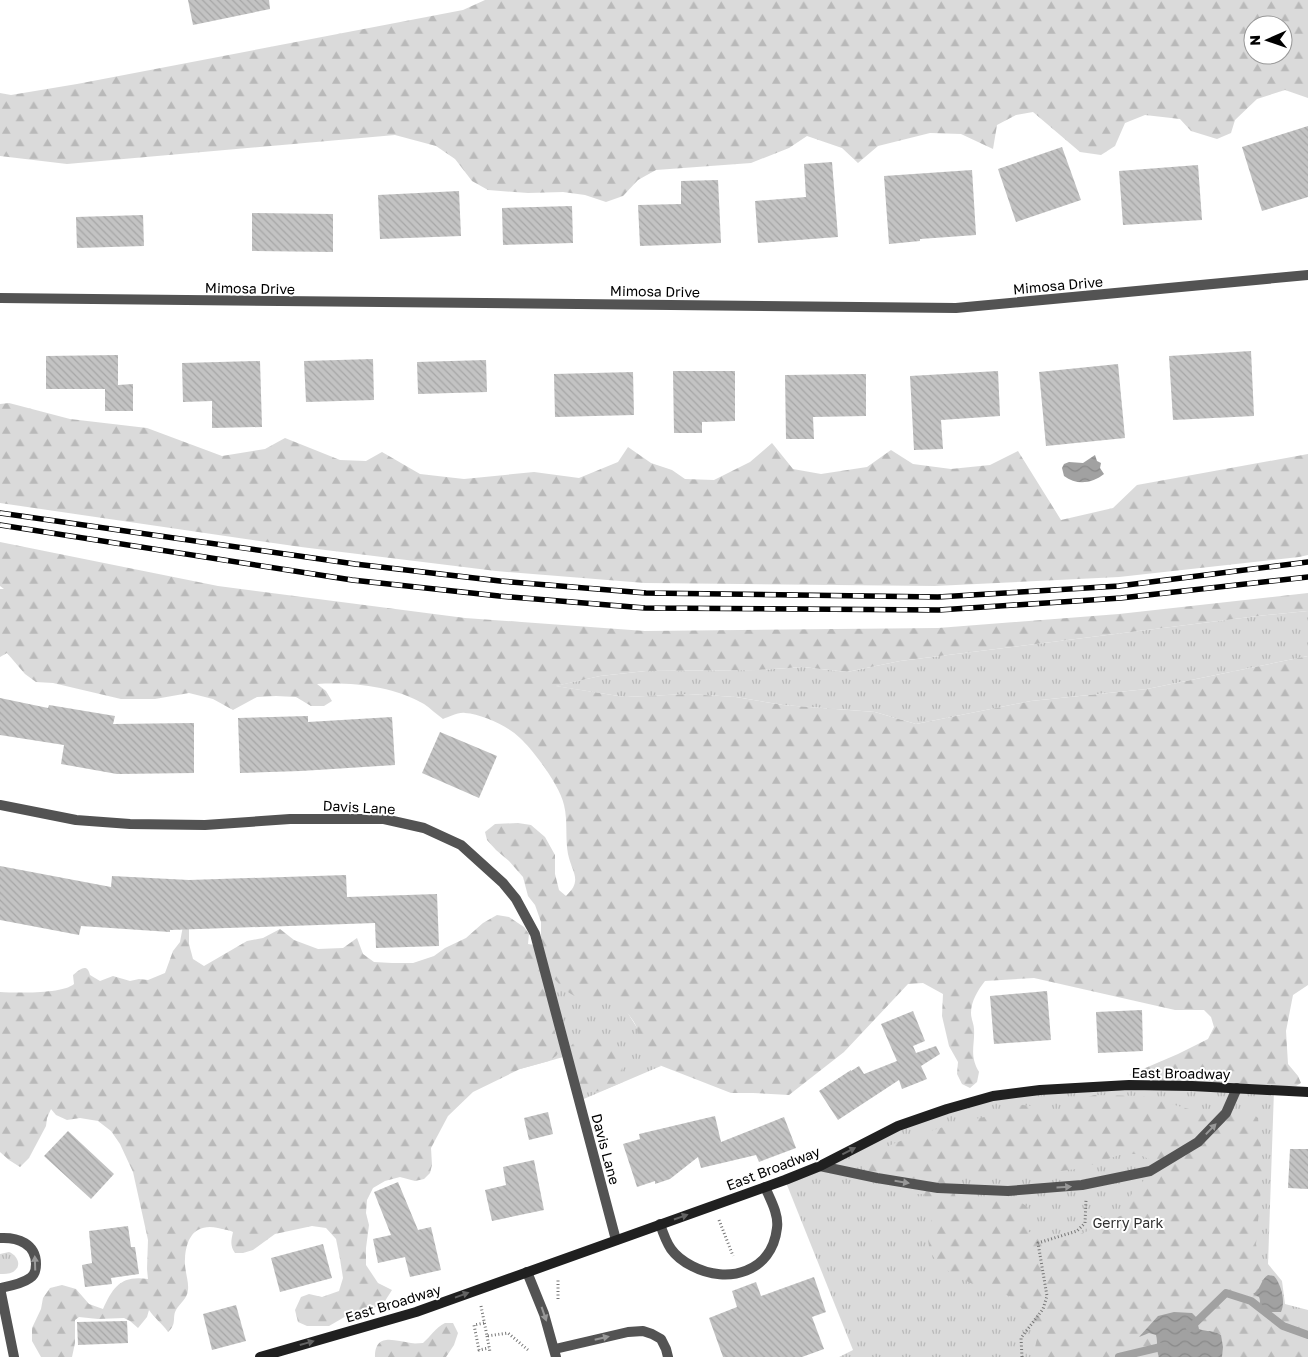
<svg xmlns="http://www.w3.org/2000/svg" width="1308" height="1357" font-family="'Golos Text',sans-serif">
<defs>
<pattern id="grass-tufts" width="24" height="20" patternUnits="userSpaceOnUse" patternTransform="scale(1.25)"><rect width="24" height="20" fill="#dadada"/><path d="M3 7l-1-3M5 7V3M7 7l1-3M15 17l-1-3M17 17v-4M19 17l1-3" fill="none" stroke="#b9b9b9"/></pattern>
<pattern id="forest-firs" width="22" height="20" patternUnits="userSpaceOnUse" patternTransform="scale(1.25)"><rect width="22" height="20" fill="#dadada"/><path d="M5 1l3.5 6h-7zM16 11l3.5 6h-7z" fill="#b9b9b9"/></pattern>
<pattern id="water-waves" width="16" height="10" patternUnits="userSpaceOnUse" patternTransform="scale(1.25)"><rect width="16" height="10" fill="#a1a1a1"/><path d="M0 5q4-4 8 0t8 0" fill="none" stroke="#898989"/></pattern>
<pattern id="building-back-hatch" width="6" height="6" patternUnits="userSpaceOnUse" patternTransform="scale(1.25)"><rect width="6" height="6" fill="#c3c3c3"/><path d="M-1 5l2 2M0 0l6 6M5-1l2 2" fill="none" stroke="#a6a6a6"/></pattern>
</defs>
<rect width="100%" height="100%" fill="#fff"/>
<!-- grass -->
<g fill="url(#grass-tufts)">
<path d="M1308 611V656L1147 689 1031 701 916 724 875 712 783 705 736 697 688 694 625 697 555 686 600 676 646 671 757 670 803 667 847 672 900 661 1258 616Z"/>
<path d="M592 956 661 1066 579 1101 567 1056 520 1069 502 975Z"/>
<path d="M1129 1085 1274 1090 1268 1264 1282 1281 1285 1304 1308 1310V1357H839L853 1350 785 1180 898 1126 993 1096Z"/>
<path d="M9 1252C17 1255 23 1266 13 1272 9 1274 4 1274 0 1274V1254Z"/>
</g>
<!-- forest -->
<g fill="url(#forest-firs)" fill-rule="evenodd">
<path d="M485 0H1308V98L1285 90 1257 99 1235 120 1231 133 1217 139 1191 131 1180 119 1145 115 1125 123 1115 146 1101 155 1080 152 1033 112 1016 115 997 125 993 149 961 134 930 133 878 146 858 163 842 148 807 136 789 148 751 163 656 170 638 180 623 196 606 202 585 195 563 192 528 193 488 190 472 181 455 159 436 146 395 135 67 164 0 156V93L11 95 77 84 463 10ZM1253 25H1283V55H1253Z"/>
<path d="M9 403 70 419 147 428 222 456 265 449 285 438 340 460 366 461 382 452 420 474 464 479 534 472 579 478 618 462 628 447 651 463 672 470 685 479 714 480 750 462 772 443 793 469 821 474 867 467 891 450 913 464 951 469 990 465 1018 451 1061 520 1113 508 1137 485 1308 454V555L1299 557 1119 577 935 586 645 583 496 571 301 547 0 503V404Z"/>
<path d="M0 542 218 586 465 618 645 631 938 628 1119 614 1308 593V611L1258 616 900 661 847 672 803 667 757 670 646 671 600 676 556 686 625 697 688 694 736 697 783 705 875 712 916 724 1031 701 1147 689 1308 656V985L1293 995 1286 1031 1288 1064 1298 1076 1301 1083 1296 1086H1192L1129 1075 1178 1054 1208 1039 1214 1027 1211 1017 1204 1010H1175L1034 978 985 981C978 990 971 1001 971 1013 971 1019 974 1024 974 1029 975 1046 969 1055 979 1072L977 1082 970 1088 962 1084 957 1074 958 1062 949 1046 942 1016 943 994 923 983 908 984 844 1052 789 1095 753 1093H731L654 1063C647 1056 642 1050 639 1041 637 1036 638 1030 636 1026 633 1019 622 1006 616 1002 608 996 598 999 590 1000 574 1000 561 987 552 976L551 1012 555 1033 560 1047 558 1053 556 1056 549 1061 520 1069 473 1092 448 1116 431 1148 432 1165 430 1173 424 1179 415 1181 400 1177 385 1181 373 1188 367 1200 366 1213 369 1225 366 1248V1265L378 1283 392 1290 385 1301 368 1312 348 1315 329 1326H307L298 1322 295 1310 301 1297 309 1294 322 1297 339 1291 343 1278 340 1259 336 1239 326 1228 312 1226 275 1234 253 1250 243 1253H235C230 1246 231 1241 233 1232 227 1229 224 1230 218 1228 195 1223 186 1238 185 1259 184 1270 189 1280 188 1290 187 1299 180 1303 176 1310 173 1315 175 1320 173 1325 172 1328 170 1330 168 1332 162 1323 154 1318 149 1310L147 1317 138 1328 130 1321 124 1318 98 1319 79 1317 75 1320V1343L72 1357H41L32 1341V1328L41 1309 43 1298 50 1288 62 1285 76 1289 89 1304 103 1309C113 1287 121 1275 148 1279L147 1269 148 1240 133 1172 120 1144 111 1131 98 1121 80 1118 67 1120 56 1115 51 1109 47 1118 46 1126 29 1158 20 1167 9 1160 0 1152V992C16 993 63 994 74 984L73 975C79 970 87 962 90 975L100 981 113 976 130 981 139 979 148 980 165 973 173 951 180 942 183 926 189 918V944L193 959 204 966 247 941 263 938 280 929 294 940 318 949 343 948 357 938 363 954 374 962 392 963H413L434 956 445 948 466 938 483 923 497 915 509 917 524 927 529 934 528 944 541 946V922L535 905 528 896 523 877 509 861 496 850 487 840 485 832 495 824 518 823 531 825 545 837 555 855V874L559 890 566 896C583 880 572 873 568 854 565 838 568 821 564 805 560 786 534 751 520 738 508 726 482 714 465 713 458 712 449 717 443 719 436 714 430 708 424 704 393 686 352 682 317 684L326 691 332 701 324 706H311L296 697 276 696 257 697 233 710 213 699 189 693 155 699H121L53 683 36 682 25 674 7 653 0 657V589H4L0 586Z"/>
<path d="M587 1034H601L616 1042C621 1055 623 1069 623 1082L601 1091 590 1092 582 1089 574 1081 570 1047 581 1035Z"/>
<path d="M1094 1095 1142 1096 1200 1112 1220 1114 1247 1109 1258 1118 1263 1166 1256 1244 1262 1274 1259 1289 1254 1294 1259 1297C1261 1302 1260 1307 1263 1312H1281L1286 1307 1308 1316V1357H1222L1223 1347 1221 1335 1212 1331H1205L1199 1329 1198 1324 1158 1316 1140 1336 1149 1333 1156 1335C1158 1342 1156 1350 1159 1357H1035L1034 1353 1038 1333 1027 1315 1013 1298 998 1291 974 1285 941 1267 930 1252 928 1240 932 1215 924 1194H913L897 1188 864 1169V1159L868 1156 895 1143 923 1133 964 1121 1000 1114 1011 1108 1022 1105 1042 1107 1057 1116 1074 1102ZM1122 1154H1138L1151 1160 1145 1179 1131 1195 1123 1215 1102 1222 1088 1231 1055 1244 1027 1231 1032 1227 1033 1218 1028 1207 1020 1202 1011 1200H957C953 1191 951 1184 958 1175L1025 1176 1083 1168Z"/>
<path d="M445 1323H453L458 1333 454 1345 446 1357H375C375 1332 395 1341 411 1343 415 1344 419 1343 423 1343 431 1336 435 1328 445 1323Z"/>
</g>
<!-- water -->
<g fill="url(#water-waves)">
<path d="M1095 455 1097 461 1101 463 1100 468 1104 474C1093 483 1077 486 1064 476L1062 468 1064 464 1069 462 1083 463Z"/>
<path d="M1268 1275 1274 1276C1281 1284 1286 1301 1281 1312H1263C1259 1309 1261 1301 1259 1297L1253 1294C1261 1290 1260 1280 1268 1275Z"/>
<path d="M1174 1312 1192 1313 1196 1317 1199 1329C1207 1332 1214 1330 1221 1335L1223 1347 1222 1357H1159C1156 1350 1158 1342 1156 1335L1149 1333 1139 1337 1158 1316Z"/>
</g>
<g fill="none" stroke-linecap="round" stroke-linejoin="round">
<!-- stream -->
<g stroke="#a1a1a1" stroke-width="8">
<path d="M1190 1328 1226 1293 1251 1301 1283 1326 1308 1335"/>
<path d="M1119 1357 1165 1346"/>
</g>
</g>
<!-- building -->
<g fill="url(#building-back-hatch)">
<path d="M188 0H269L270 9 193 25Z"/>
<path d="M1308 126V197L1262 211 1242 147Z"/>
<path d="M1062 147 1081 200 1016 222 998 169Z"/>
<path d="M832 162 838 237 758 243 755 201 806 197 804 164Z"/>
<path d="M1198 165 1202 220 1123 225 1119 171Z"/>
<path d="M972 170 976 235 920 239V241L889 244 884 176Z"/>
<path d="M718 180 721 243 640 246 638 205 681 204V181Z"/>
<path d="M459 191 461 236 380 239 378 195Z"/>
<path d="M572 206 573 243 503 245 502 208Z"/>
<path d="M252 213 333 214V252L252 251Z"/>
<path d="M143 215 144 246 77 248 76 217Z"/>
<path d="M1251 351 1254 416 1173 420 1169 356Z"/>
<path d="M118 355V385L133 384V411H105V389H46V356Z"/>
<path d="M373 359 374 400 306 402 304 361Z"/>
<path d="M486 360 487 392 418 394 417 362Z"/>
<path d="M260 361 262 427 212 428V401L183 402 182 363Z"/>
<path d="M1118 364 1125 438 1046 446 1039 372Z"/>
<path d="M673 371H735V421L702 422V433H674Z"/>
<path d="M998 371 1000 416 941 420 943 449 914 450 910 376Z"/>
<path d="M633 372 634 415 555 417 554 374Z"/>
<path d="M866 374V416L813 417 814 439H786L785 375Z"/>
<path d="M0 698 48 708 49 705 115 716 113 724 194 723V773L117 774 61 764 64 745 0 735Z"/>
<path d="M308 716V722L392 717 395 765 301 771 240 773 238 718Z"/>
<path d="M440 732 497 756 479 798 422 773Z"/>
<path d="M0 866 111 887 112 876 189 880 346 875 347 897 437 894 439 946 376 948 375 923 170 930V932L81 926 79 935 0 920Z"/>
<path d="M1047 991 1051 1040 994 1044 990 996Z"/>
<path d="M1142 1010 1143 1051 1098 1053 1096 1012Z"/>
<path d="M913 1011 925 1041 913 1046 916 1053 936 1046 940 1054 921 1066 927 1079 902 1089 899 1080 838 1120 819 1091 851 1070V1071L859 1066 864 1074 897 1061 881 1024Z"/>
<path d="M548 1112 553 1134 529 1140 524 1118Z"/>
<path d="M715 1116 721 1142 784 1117 796 1148 759 1162 756 1155 701 1168 698 1157 670 1179 655 1184V1181L637 1187 623 1144 640 1139 639 1134Z"/>
<path d="M68 1131 114 1174 91 1199 44 1156Z"/>
<path d="M1290 1149H1308V1189L1288 1188Z"/>
<path d="M534 1160 544 1210 492 1221 485 1190 506 1185 503 1167Z"/>
<path d="M398 1182 418 1230 431 1227 441 1270 410 1277 405 1257 378 1263 373 1239 391 1235 374 1192Z"/>
<path d="M128 1226 131 1247H135L139 1274 111 1278 112 1284 85 1287 82 1265 92 1263 89 1231Z"/>
<path d="M323 1244 332 1278 280 1292 271 1258Z"/>
<path d="M814 1277 826 1312 812 1317 824 1349 802 1357H723L709 1318 737 1307 732 1291 756 1282 761 1296Z"/>
<path d="M236 1305 246 1341 212 1350 203 1314Z"/>
<path d="M127 1321 128 1343 78 1345 77 1322Z"/>
</g>
<g fill="none" stroke-linecap="round" stroke-linejoin="round">
<!-- path -->
<g stroke="#757575" stroke-width="3" stroke-dasharray="1 2.5" stroke-linecap="butt">
<path d="M719 1220 733 1256"/>
<path d="M558 1299V1280"/>
<path d="M481 1306 487 1336 508 1333 528 1350"/>
<path d="M484 1323 474 1325 479 1350 489 1348"/>
<path d="M487 1336 490 1352"/>
<path d="M1022 1357 1021 1338 1043 1309 1047 1296 1038 1243 1077 1231 1085 1223 1086 1200"/>
</g>
<!-- lane -->
<g stroke="#535353" stroke-width="10">
<path d="M820 1166 877 1178 938 1188 1008 1191 1082 1185 1150 1171 1198 1142 1226 1113 1237 1088"/>
<path d="M660 1224C663 1233 666 1242 671 1249 676 1256 684 1262 692 1266 728 1285 772 1272 777 1228 779 1214 770 1199 765 1187"/>
<path d="M555 1349 628 1332 643 1331 652 1334 661 1339 666 1349 668 1357"/>
</g>
<!-- street -->
<g stroke="#535353" stroke-width="10">
<path d="M0 298 956 308 1308 275"/>
<path d="M0 805 76 820 130 824 205 825 290 819H384L424 828 461 845 503 883 516 899 535 934 616 1240"/>
<path d="M0 1238C18 1237 36 1244 36 1264 36 1270 35 1275 30 1278 22 1284 10 1286 0 1288"/>
<path d="M527 1272 544 1314 556 1357"/>
<path d="M0 1288 14 1357"/>
</g>
<!-- secondary -->
<path stroke="#202020" stroke-width="10" d="M260 1357 416 1312 785 1180 820 1166 898 1126 947 1109 993 1096 1040 1090 1129 1085 1192 1086 1308 1092"/>
<!-- rail casing -->
<g stroke="#000" stroke-width="5.5">
<g id="rail">
<path d="M0 513 355 564 500 581 646 593 938 597 1119 586 1308 562"/>
<path d="M0 525 352 580 499 596 645 608 939 610 1121 598 1308 577"/>
</g>
</g>
<!-- rail -->
<use href="#rail" stroke="#fff" stroke-width="4" stroke-dasharray="11" stroke-linecap="butt"/>
</g>
<!-- one-way arrows -->
<defs><path id="oneway-solid" d="M-6-.8H1V-3.2L6.5 0L1 3.2V.8H-6Z" transform="scale(1.25)"/></defs>
<g fill="#989898">
<use href="#oneway-solid" transform="translate(1211 1129) rotate(-46)"/>
<use href="#oneway-solid" transform="translate(902 1182) rotate(9)"/>
<use href="#oneway-solid" transform="translate(1064 1187) rotate(-4)"/>
<use href="#oneway-solid" transform="translate(35 1263) rotate(-92)"/>
<use href="#oneway-solid" transform="translate(544 1314) rotate(71)"/>
<use href="#oneway-solid" transform="translate(602 1338) rotate(-13)"/>
</g>
<g fill="#636363">
<use href="#oneway-solid" transform="translate(849 1151) rotate(-27)"/>
<use href="#oneway-solid" transform="translate(681 1217) rotate(-19)"/>
<use href="#oneway-solid" transform="translate(462 1295) rotate(-20)"/>
<use href="#oneway-solid" transform="translate(307 1343) rotate(-16)"/>
</g>
<g text-anchor="middle" dominant-baseline="central" stroke-width="4" stroke-linejoin="round" paint-order="stroke">
<!-- street labels -->
<g font-size="14" fill="#000" stroke="#fff">
<text transform="translate(1058 285) rotate(-5)">Mimosa Drive</text>
<text transform="translate(250 288) rotate(1)">Mimosa Drive</text>
<text transform="translate(655 291) rotate(1)">Mimosa Drive</text>
<text transform="translate(359 807) rotate(3)">Davis Lane</text>
<text transform="translate(1181 1073) rotate(1)">East Broadway</text>
<text transform="translate(606 1149) rotate(75)">Davis Lane</text>
<text transform="translate(773 1168) rotate(-21)">East Broadway</text>
<text transform="translate(393 1303) rotate(-17)">East Broadway</text>
</g>
<!-- park labels -->
<g font-size="14" fill="#313131" stroke="#fff">
<text x="1128" y="1222">Gerry Park</text>
</g>
</g>
<!-- north arrow -->
<g transform="translate(1268 40) rotate(268)"><circle r="24" fill="#ffffff" stroke="#999999"/>
<path d="M0-4L9 19L0 12L-9 19Z" fill="#000000"/>
<text y="-8" font-size="14" font-weight="bold" text-anchor="middle" fill="#000000">N</text>
</g>
</svg>
